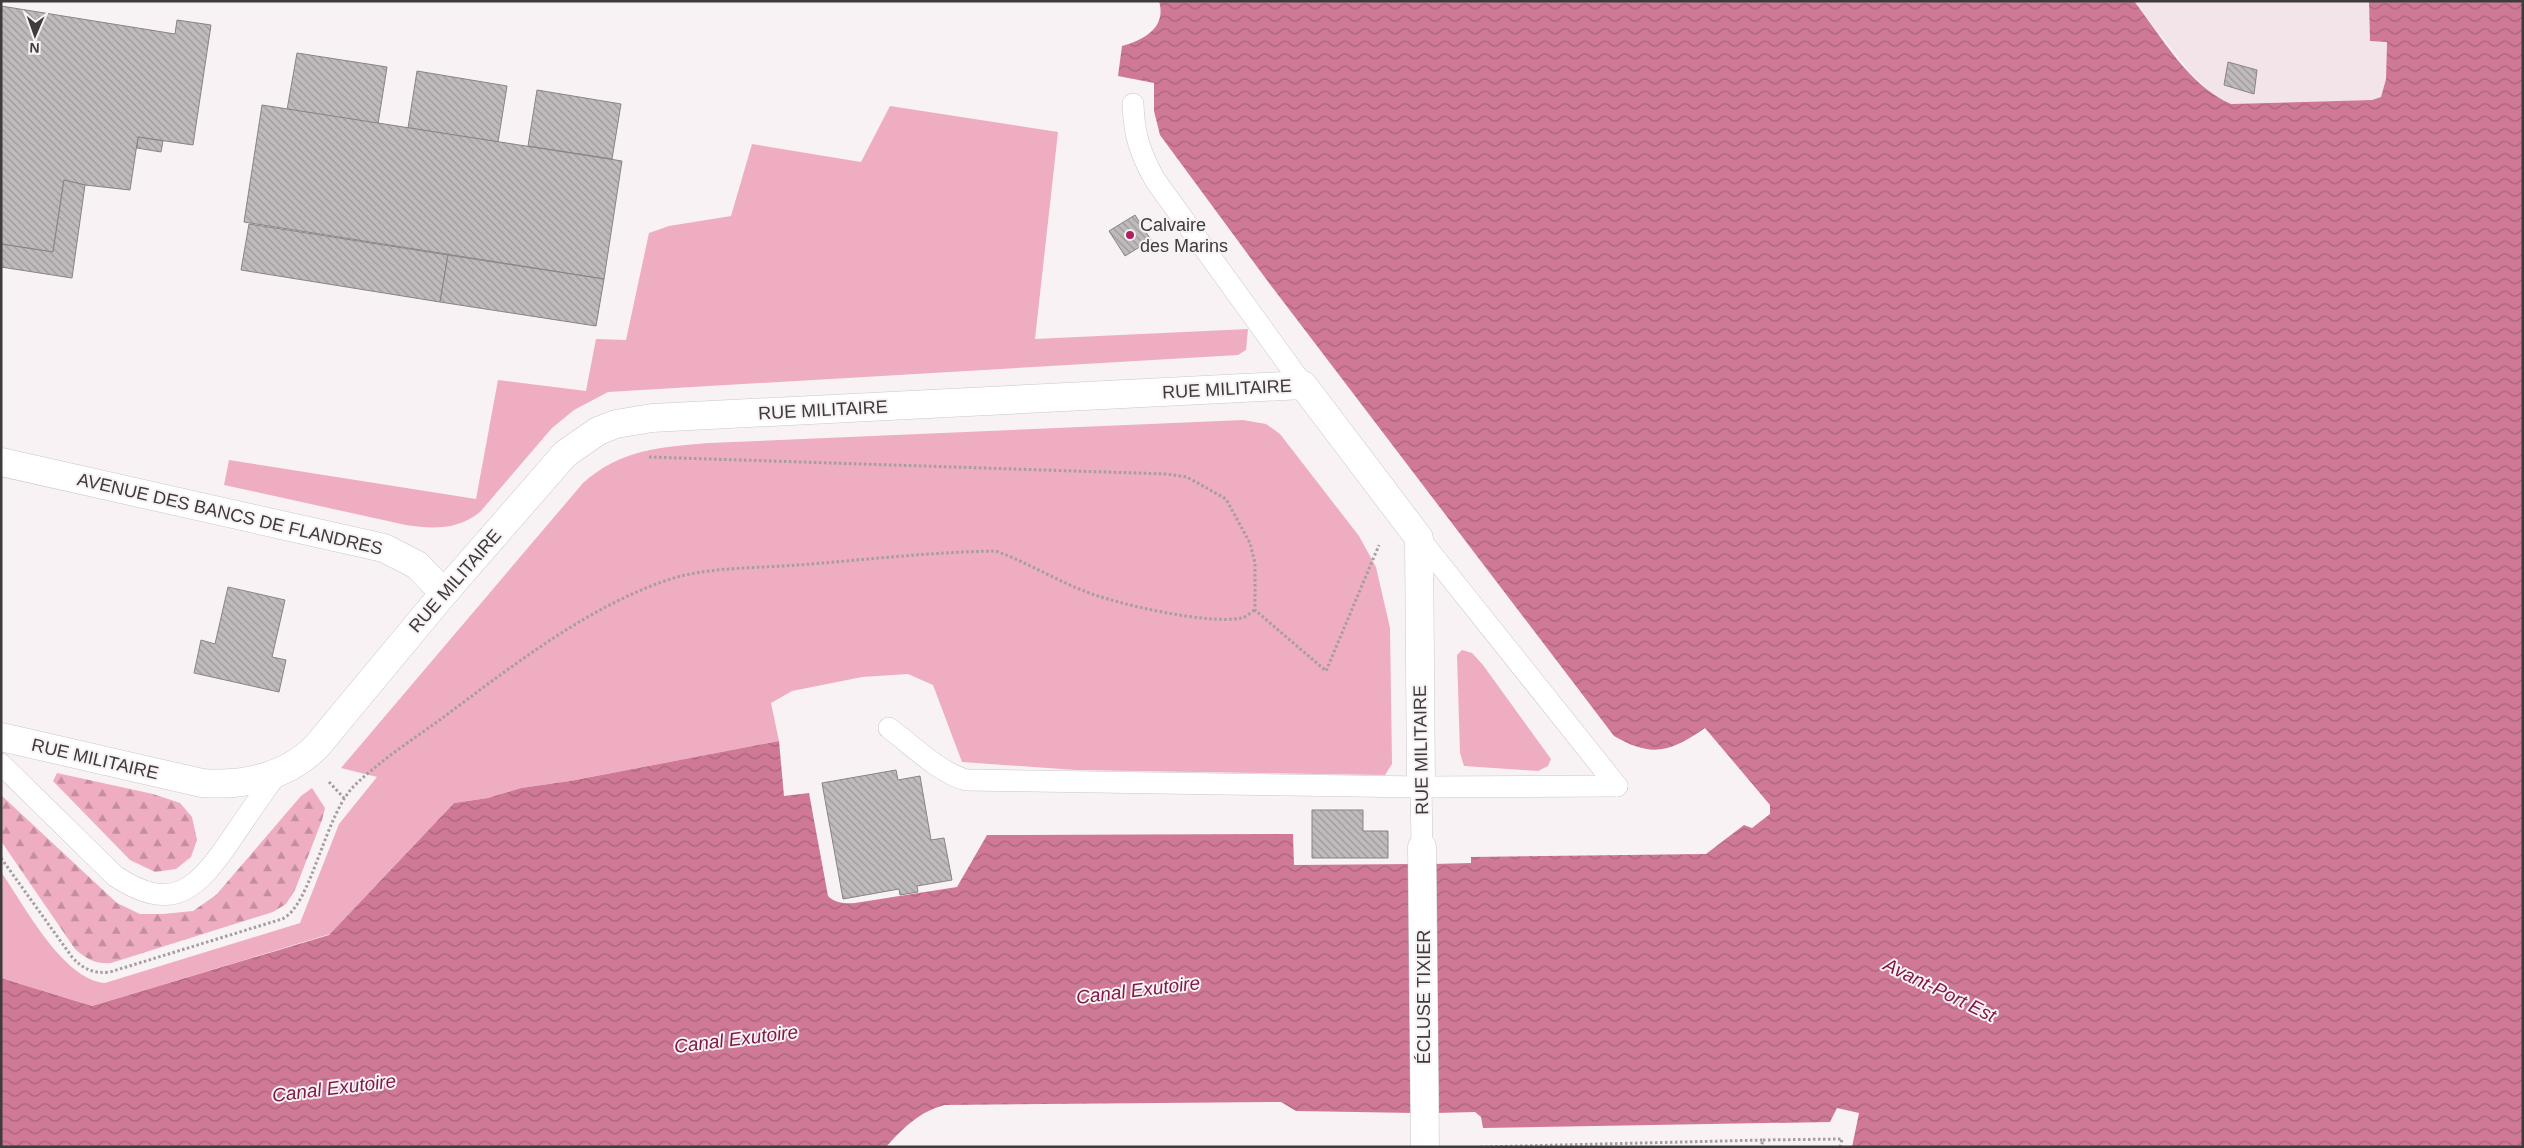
<svg xmlns="http://www.w3.org/2000/svg" width="2524" height="1148" font-family="Arial,sans-serif">
<defs>
<pattern id="forest-firs" width="22" height="20" patternUnits="userSpaceOnUse" patternTransform="scale(1.25)"><rect width="22" height="20" fill="#efadc1"/><path d="M5 1l3.5 6h-7zM16 11l3.5 6h-7z" fill="#c38e9e"/></pattern>
<pattern id="water-waves" width="16" height="10" patternUnits="userSpaceOnUse" patternTransform="scale(1.25)"><rect width="16" height="10" fill="#cf7996"/><path d="M0 5q4-4 8 0t8 0" fill="none" stroke="#a9647c"/></pattern>
<pattern id="building-back-hatch" width="6" height="6" patternUnits="userSpaceOnUse" patternTransform="scale(1.25)"><rect width="6" height="6" fill="#bfbabb"/><path d="M-1 5l2 2M0 0l6 6M5-1l2 2" fill="none" stroke="#9c9899"/></pattern>
</defs>
<rect width="100%" height="100%" fill="#f8f2f4"/>
<!-- built -->
<path fill="#f2e4e8" d="M2134 1H2369L2370 41H2387L2386 79 2381 97 2372 100 2231 104 2217 98 2190 72Z"/>
<!-- grass -->
<g fill="#efadc1">
<path d="M890 106 1058 132 1035 339 1248 329 1246 350 1238 355 608 392 574 410 552 428 480 512C458 530 433 529 406 525L224 485 229 460 476 499 498 380 586 391 596 339 626 340 649 233 669 226 731 216 752 144 861 162Z"/>
<path d="M1243 420 1266 424 1280 434 1359 536 1376 567 1390 628 1392 764 1385 775 1076 770 962 762 933 685 908 674 862 677 792 691 771 703 779 741 570 781 521 788 488 798 454 803 330 934 92 1006 1 978V872C25 906 62 979 105 983L300 923 339 824 377 777 341 768 583 483C621 449 661 447 709 443Z"/>
<path d="M1462 650 1472 653 1483 665 1551 759 1548 766 1538 771 1464 766 1460 753 1457 655Z"/>
</g>
<!-- forest -->
<g fill="url(#forest-firs)">
<path d="M57 773 153 794 180 803 192 817 197 840 191 857 176 869 155 872 130 860 53 781Z"/>
<path d="M312 788 325 808 322 820 295 890 286 904 273 912 111 963C97 965 85 958 75 949L1 841V795L117 903 140 914H163L193 911 216 895 301 796Z"/>
</g>
<!-- water -->
<g fill="url(#water-waves)">
<path d="M1159 1H2134C2161 36 2189 86 2231 104L2372 100 2381 97 2386 79 2387 42 2370 41 2369 1H2523V1147H1852L1859 1113 1837 1108 1830 1122 1483 1128 1481 1117 1475 1112 1435 1113 1434 864 1471 863V857L1706 854 1744 825 1752 828 1770 814V805L1705 728C1670 752 1652 758 1614 736L1269 283 1160 135 1154 111V83L1118 76 1122 46C1143 40 1167 28 1159 1Z"/>
<path d="M779 741 784 796 809 793 828 896C835 903 845 904 855 903L957 887 987 835 1293 834 1294 865 1411 864 1415 1113 1296 1111 1281 1102 945 1105C920 1111 903 1128 886 1147H1V978L92 1006 329 935 454 803 488 798 521 788 570 781Z"/>
</g>
<!-- building -->
<g fill="url(#building-back-hatch)" stroke="#888385">
<path d="M1 6 175 34 177 20 211 25 193 145 138 137 130 190 85 185 64 180 53 252 1 244Z"/>
<path d="M297 53 387 67 378 124 287 110Z"/>
<path d="M2228 62 2257 70 2254 94 2224 85Z"/>
<path d="M417 71 507 86 498 142 408 128Z"/>
<path d="M537 90 621 104 612 159 528 146Z"/>
<path d="M262 105 622 161 604 279 244 222Z"/>
<path d="M138 137 163 141 161 152 137 148Z"/>
<path d="M64 180 85 185 72 278 1 267V244L53 252Z"/>
<path d="M1135 215 1151 240 1125 256 1109 231Z"/>
<path d="M249 224 448 255 440 302 241 270Z"/>
<path d="M448 255 604 279 596 326 440 302Z"/>
<path d="M228 587 285 600 272 657 286 660 279 692 194 673 201 640 215 644Z"/>
<path d="M896 770 898 780 920 776 931 840 944 838 952 880 917 886 918 892 900 895 899 889 843 899 822 783Z"/>
<path d="M1312 810H1363V831H1388V858H1312Z"/>
</g>
<g fill="none" stroke-linecap="round" stroke-linejoin="round">
<!-- lane casing -->
<g stroke="#cbc6c8" stroke-width="22">
<g id="lane">
<path d="M1133 104C1134 135 1140 153 1155 180L1303 385"/>
<path d="M1419 538 1617 786"/>
<path d="M889 728C912 745 938 772 966 780L1421 787 1617 786"/>
<path d="M1 764 115 876C174 915 198 888 232 838 247 816 262 794 278 772"/>
<path d="M1421 787 1422 847"/>
</g>
</g>
<!-- street casing -->
<g stroke="#cbc6c8" stroke-width="29">
<g id="street">
<path d="M1 462 384 548 417 565 444 593"/>
<path d="M1 737 202 783C244 786 287 777 317 746L444 593 565 454 598 431 616 424 652 418 1303 385 1419 538 1421 787"/>
<path d="M1422 847 1425 1147"/>
</g>
</g>
<!-- path -->
<g stroke="#a39ea0" stroke-width="3" stroke-dasharray="2.5 2.5" stroke-linecap="butt">
<path d="M649 457 1166 474 1187 477 1226 499 1250 543 1255 563V610L1326 671 1379 545"/>
<path d="M329 782 344 798"/>
<path d="M1 858 72 957C83 969 93 974 110 972L282 919C311 907 325 813 355 785 381 760 412 740 441 719 511 667 593 602 677 577 715 567 759 568 798 565 864 560 930 552 996 551 1026 562 1054 579 1084 591 1116 604 1208 625 1242 618 1246 617 1251 612 1255 610"/>
<path d="M1763 1140 1842 1139 1840 1147"/>
<path d="M1480 1147 1763 1140 1761 1147"/>
</g>
<!-- lane -->
<use href="#lane" stroke="#fff" stroke-width="21"/>
<!-- street -->
<use href="#street" stroke="#fff" stroke-width="28"/>
</g>
<!-- markers -->
<circle fill="#ad2161" stroke="#f8f2f4" stroke-width="2" cx="1130" cy="235" r="5"/>
<g text-anchor="middle" dominant-baseline="central" stroke-width="4" stroke-linejoin="round" paint-order="stroke">
<!-- poi labels -->
<g font-size="18" fill="#3d3b3b" stroke="#f8f2f4" text-anchor="start">
<text x="1140" y="225">Calvaire<tspan x="1140" dy="21">des Marins</tspan></text>
</g>
<!-- street labels -->
<g font-size="18" fill="#3d3b3b" stroke="#f8f2f4">
<text transform="translate(1227 389) rotate(-3)">RUE MILITAIRE</text>
<text transform="translate(823 410) rotate(-3)">RUE MILITAIRE</text>
<text transform="translate(230 514) rotate(13)">AVENUE DES BANCS DE FLANDRES</text>
<text transform="translate(455 581) rotate(-49)">RUE MILITAIRE</text>
<text transform="translate(1421 750) rotate(-91)">RUE MILITAIRE</text>
<text transform="translate(95 759) rotate(13)">RUE MILITAIRE</text>
<text transform="translate(1424 997) rotate(-90)">ÉCLUSE TIXIER</text>
</g>
<!-- water labels -->
<g font-size="19" font-style="italic" fill="#801947" stroke="#f8f2f4">
<text transform="translate(1138 990) rotate(-7)">Canal Exutoire</text>
<text transform="translate(1940 990) rotate(26)">Avant-Port Est</text>
<text transform="translate(736 1039) rotate(-7)">Canal Exutoire</text>
<text transform="translate(334 1088) rotate(-7)">Canal Exutoire</text>
</g>
</g>
<!-- border -->
<rect width="2524" height="1148" fill="none" stroke="#3d3b3b" stroke-width="5"/>
<!-- north arrow -->
<g transform="translate(35 35) rotate(182)" stroke="#f8f2f4" stroke-width="4" paint-order="stroke">
<path d="M0-4L9 19L0 12L-9 19Z" fill="#3d3b3b"/>
<text y="-8" font-size="14" font-weight="bold" text-anchor="middle" fill="#3d3b3b">N</text>
</g>
</svg>
